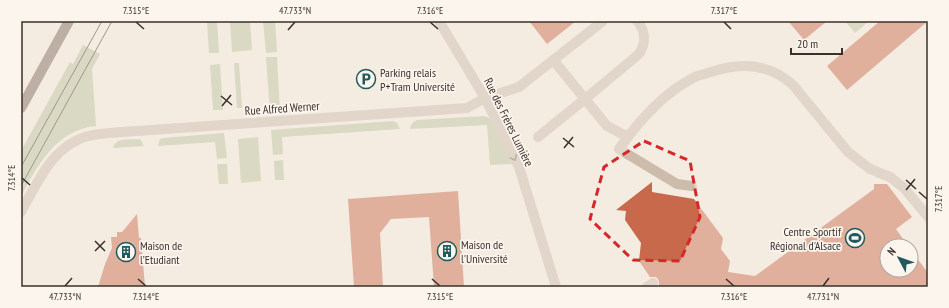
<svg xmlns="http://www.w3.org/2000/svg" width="949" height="308" font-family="'PT Sans Narrow',sans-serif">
<rect width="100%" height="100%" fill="#f4ebe1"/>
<!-- green -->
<g fill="#b8c4a0">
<path d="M207 21H217L219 53H209Z"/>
<path d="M230 21H250L252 50 232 52Z"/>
<path d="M263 21H275L277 52 266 53Z"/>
<path d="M845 21H869L855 33Z"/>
<path d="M83 45 100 54 92 69 96 126C56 130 38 165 21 196V151L70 62 73 64Z"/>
<path d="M266 57H277L280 112 270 113Z"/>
<path d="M234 63H239L242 108H237Z"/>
<path d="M220 64 223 110H213L210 65Z"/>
<path d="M485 116 493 120 512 164 490 165 487 125 410 129C411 124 413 122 417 120Z"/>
<path d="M393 121 397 123 400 129 282 137 283 154 273 155 271 130Z"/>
<path d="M224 133 227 158 217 159 215 142 158 146 160 139 163 138Z"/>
<path d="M258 137 261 181 241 183 238 139Z"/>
<path d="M138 139 141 140 144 146 113 148C116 137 129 140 138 139Z"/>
<path d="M283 160 284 180H275L274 161Z"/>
<path d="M217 164H227L228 184H219Z"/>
</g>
<!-- building -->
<g fill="#c8694b">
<path d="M529 21H576L547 44Z"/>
<path d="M788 21H827L804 40Z"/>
<path d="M880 21H928L847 90 827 66Z"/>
<path d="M652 182V192L694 199 723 238 721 249 730 261 728 272 755 276 874 189V184H887L912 217 896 229 908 246H887V270H911V250L928 273V287L659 286V282L658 279 656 277H650L639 261 641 243 625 220 626 211 616 210Z"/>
<path d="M458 191 464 287H434L429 217 391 219 380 233 383 287H354L348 199Z"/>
<path d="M137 214 139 238H141L145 287H98L105 264 112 248 111 237H117V232H122Z"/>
</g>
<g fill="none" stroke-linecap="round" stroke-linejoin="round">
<!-- service -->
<g stroke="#cdbbac" stroke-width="10">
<path d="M485 98 519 87 603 21"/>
<path d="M538 137 585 99 554 61"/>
<path d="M628 137 607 126 585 99 639 54C646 43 646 31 637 21"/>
<path d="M692 186 677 184 619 149C638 122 664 93 693 78 699 75 705 74 711 72 741 62 769 63 793 85L848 152 870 169 890 177 904 188 928 217"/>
<path d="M647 287 653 283"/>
</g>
<!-- minor -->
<g stroke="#cdbbac" stroke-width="10">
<path d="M439 21 485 98 519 167 556 287"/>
<path d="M21 212C38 182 52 146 88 136 99 133 111 133 122 132L467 108 485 98"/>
</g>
<!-- primary -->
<path stroke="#7d675c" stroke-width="10" d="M21 108 69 21"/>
<!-- tram -->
<g stroke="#3b302b" stroke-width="1">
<path d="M21 167 102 21"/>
<path d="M21 186 112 21"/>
</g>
</g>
<!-- one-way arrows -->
<defs><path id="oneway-chevron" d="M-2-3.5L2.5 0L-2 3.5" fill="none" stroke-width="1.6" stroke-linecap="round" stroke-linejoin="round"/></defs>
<use stroke="#7d6f65" href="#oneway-chevron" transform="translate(514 158) rotate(64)"/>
<!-- marked area -->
<path d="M0 0H949V308H0ZM644 141 690 161 700 217 680 261 633 260 590 219 604 167Z" fill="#f4ebe1" fill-opacity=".55" fill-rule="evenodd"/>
<path fill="none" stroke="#d62828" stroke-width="3" stroke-dasharray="8 5" stroke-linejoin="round" d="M644 141 690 161 700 217 680 261 633 260 590 219 604 167Z"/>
<!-- ticks -->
<path fill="none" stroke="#3b302b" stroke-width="1.5" d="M136 22 144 29M430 22 438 29M724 22 731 29M288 30 295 22M221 96 232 105M222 106 231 95M563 138 574 147M564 148 573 137M22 178 30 185M906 180 916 189M906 190 915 179M919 192 927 199M95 241 105 251M95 251 105 241M138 279 146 286M432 279 440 286M726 279 734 286M65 286 72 278M823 286 829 278"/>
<!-- icons -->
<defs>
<g id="parking-ring" transform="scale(1)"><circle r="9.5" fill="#fbf5ee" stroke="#1f5a5e" stroke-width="1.5"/><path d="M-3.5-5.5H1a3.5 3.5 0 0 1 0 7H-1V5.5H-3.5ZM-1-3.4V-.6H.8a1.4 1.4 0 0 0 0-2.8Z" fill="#1f5a5e"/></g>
<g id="stadium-ring" transform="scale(1)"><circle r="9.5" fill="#fbf5ee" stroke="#1f5a5e" stroke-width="1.5"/><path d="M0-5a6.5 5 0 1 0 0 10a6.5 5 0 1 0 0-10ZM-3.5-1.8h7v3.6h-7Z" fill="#1f5a5e"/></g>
<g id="building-ring" transform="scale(1)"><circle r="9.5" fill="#fbf5ee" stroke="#1f5a5e" stroke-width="1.5"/><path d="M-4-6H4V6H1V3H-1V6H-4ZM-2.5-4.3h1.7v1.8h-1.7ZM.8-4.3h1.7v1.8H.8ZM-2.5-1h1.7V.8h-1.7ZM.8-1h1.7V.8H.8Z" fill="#1f5a5e"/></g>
</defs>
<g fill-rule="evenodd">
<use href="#parking-ring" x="366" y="79"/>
<use href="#stadium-ring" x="855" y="238"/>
<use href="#building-ring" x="447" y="251"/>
<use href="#building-ring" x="126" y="252"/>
</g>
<g text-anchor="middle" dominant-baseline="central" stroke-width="3.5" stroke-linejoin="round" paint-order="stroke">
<!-- poi labels -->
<g font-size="12" fill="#3b302b" stroke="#fbf5ee" text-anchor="start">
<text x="380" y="72">Parking relais<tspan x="380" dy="14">P+Tram Université</tspan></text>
<text x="841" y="231" text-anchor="end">Centre Sportif<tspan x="841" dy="14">Régional d'Alsace</tspan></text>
<text x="461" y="244">Maison de<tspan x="461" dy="14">l'Université</tspan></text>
<text x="140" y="245">Maison de<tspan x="140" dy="14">l’Etudiant</tspan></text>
</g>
<!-- street labels -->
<g font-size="12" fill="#3b302b" stroke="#fbf5ee">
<text transform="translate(282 108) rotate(-4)">Rue Alfred Werner</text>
<text transform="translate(509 122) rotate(64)">Rue des Frères Lumière</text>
</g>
</g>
<!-- border -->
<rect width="949" height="308" fill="none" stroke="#fbf5ee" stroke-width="44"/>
<!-- north arrow -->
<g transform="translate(899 258) rotate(311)"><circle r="19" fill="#fbf5ee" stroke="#aea6a0"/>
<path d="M0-3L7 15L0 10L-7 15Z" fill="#1f5a5e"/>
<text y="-6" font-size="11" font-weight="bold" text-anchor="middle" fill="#3b302b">N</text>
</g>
<!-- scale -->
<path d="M791 48v6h51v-6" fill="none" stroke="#3b302b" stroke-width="2"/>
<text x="797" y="48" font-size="12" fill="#3b302b" stroke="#fbf5ee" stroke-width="3" paint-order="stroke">20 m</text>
<rect x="22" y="22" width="905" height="264" fill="none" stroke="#3b302b" stroke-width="1.5"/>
<g font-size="10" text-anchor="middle" fill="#3b302b">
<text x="136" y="14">7.315°E</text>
<text x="295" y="14">47.733°N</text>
<text x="430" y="14">7.316°E</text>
<text x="724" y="14">7.317°E</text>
<text transform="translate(11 178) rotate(-90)" y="4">7.314°E</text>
<text transform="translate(938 199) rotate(-90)" y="4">7.317°E</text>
<text x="65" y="300">47.733°N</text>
<text x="146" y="300">7.314°E</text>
<text x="440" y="300">7.315°E</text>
<text x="734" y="300">7.316°E</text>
<text x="823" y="300">47.731°N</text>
</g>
</svg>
